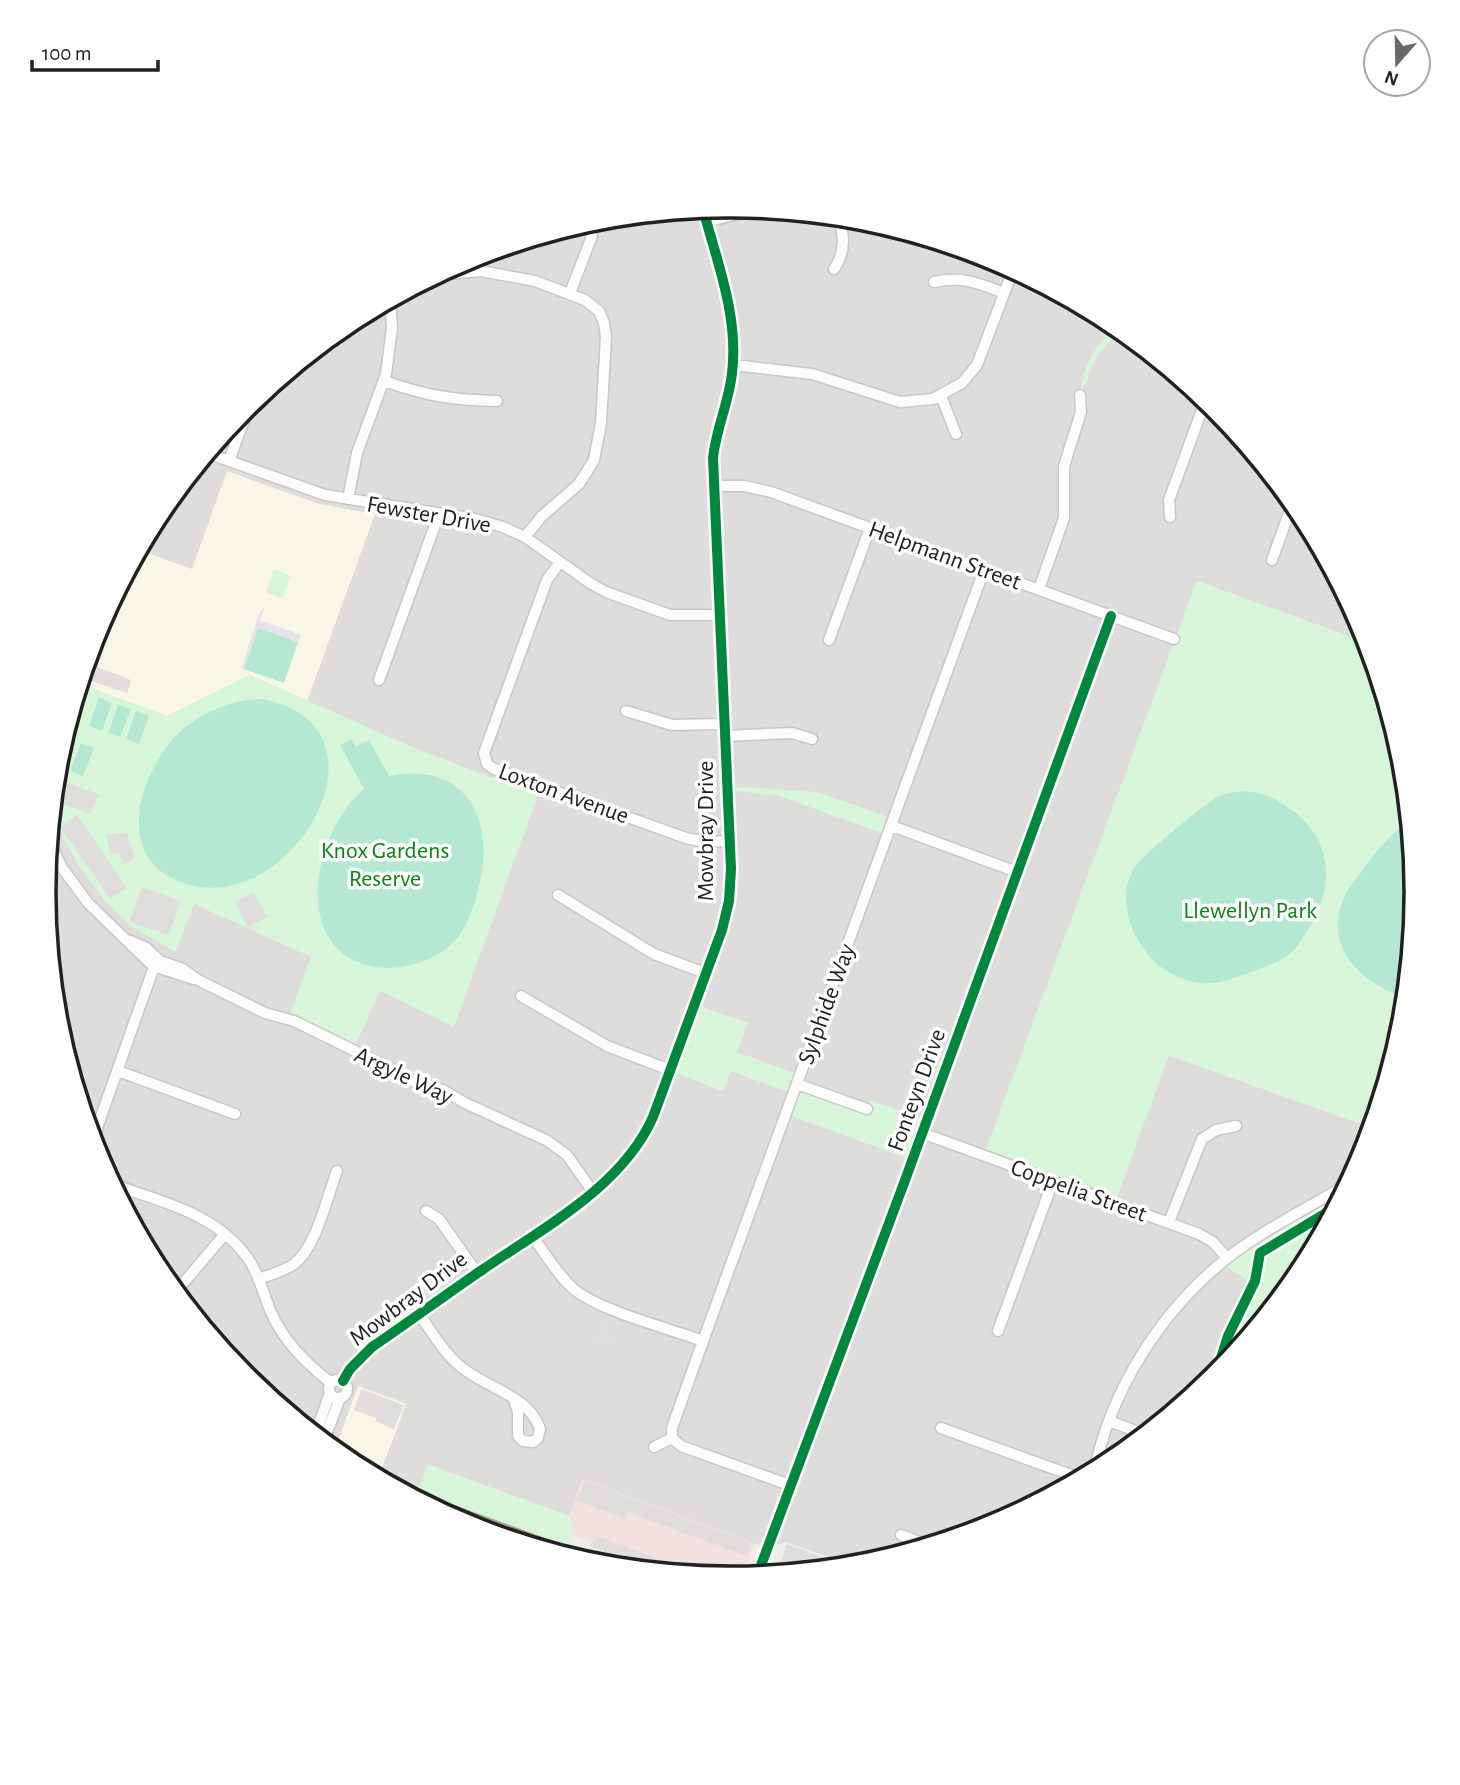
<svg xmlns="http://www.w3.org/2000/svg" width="1460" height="1785" font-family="'Alegreya Sans',sans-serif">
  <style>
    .residential { fill: #dedddb }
    .commercial { fill: #f1e1df }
    .education { fill: #f8f7e6 }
    .park { fill: #d7f5d7 }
    .pitch { fill: #b4e8d2 }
    .parking { fill: #dfdedd }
    .plaza { fill: #e4e3e8 }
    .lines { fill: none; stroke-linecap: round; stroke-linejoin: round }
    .stream { stroke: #bddbe3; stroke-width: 2.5 }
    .minor-casing { stroke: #c8c7c5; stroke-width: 13 }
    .major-casing { stroke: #a69c85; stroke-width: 16 }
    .minor { stroke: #fdfcfc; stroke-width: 10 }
    .major { stroke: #f2ede6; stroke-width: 12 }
    .cycleway-casing { stroke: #fff; stroke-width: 15 }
    .cycleway { stroke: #00873e; stroke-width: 10 }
    .labels { text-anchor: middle; stroke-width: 7; stroke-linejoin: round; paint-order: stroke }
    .street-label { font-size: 24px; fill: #212121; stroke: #fff }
    .park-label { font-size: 24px; fill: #088613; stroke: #fff }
    .rim { fill: none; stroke: #212121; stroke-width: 3.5 }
  </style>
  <rect width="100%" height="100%" fill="#efede9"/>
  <path class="residential" d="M730 206 864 220 993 259 1112 322 1216 408 1301 512 1364 630 1368 643 1197 581 984 1155 1115 1202 1168 1055 1372 1128 1364 1155 1348 1184 1250 1282 1222 1332 1209 1383 1111 1463 992 1527 863 1566 834 1569 837 1560 786 1542 767 1548 582 1479 569 1516 429 1465 420 1487 344 1459 309 1423 292 1416 244 1377 159 1273 96 1155 57 1026 44 892 57 758 96 630 160 511 245 407 349 322 468 258 597 219Z"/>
  <path class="commercial" d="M582 1479 754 1543 742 1578 730 1579 676 1573 573 1535 569 1516Z"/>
  <path class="education" d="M227 471 319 504 375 514 307 701 250 675 167 716 80 684 96 630 139 550 192 569Z
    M358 1386 406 1404 380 1473 344 1459 335 1449Z"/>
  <path class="park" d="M1115 325 1120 329 1096 358 1080 395C1084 362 1094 349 1115 325Z
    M274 569 291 576 282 599 266 592Z
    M1197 581 1368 643 1403 759 1416 892 1403 1027 1372 1128 1169 1055 1115 1203 984 1155Z
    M250 675 419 750 538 795 454 1027 380 991 353 1051 288 1019 311 957 194 904 176 952 132 927 106 902 78 865 51 815 57 758 80 684 167 716Z
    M727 786 817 792 894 819 888 835 779 796 728 790Z
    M694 1004 748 1023 737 1052 800 1075 797 1083 867 1108 870 1100 927 1121 912 1160 786 1114 793 1094 731 1071 723 1091 670 1071Z
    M1348 1184 1300 1274 1209 1383 1222 1332 1250 1282 1221 1263Z
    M428 1465 569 1516 573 1535 566 1554 415 1499Z"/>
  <path class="pitch" d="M258 628 298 642 284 683 244 669Z
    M99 698 112 703 102 731 89 726Z
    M261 699C406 724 289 927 178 881 111 854 142 765 183 729 205 711 232 700 261 699Z
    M118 705 131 709 120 737 108 733Z
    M136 711 149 716 139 744 126 739Z
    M64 736 75 741 64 769 56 766Z
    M352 739 356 746 369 740 389 776C471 760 497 826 477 894 473 909 467 926 457 938 445 953 426 962 407 966 391 969 375 969 360 963 289 934 319 826 364 789L340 745Z
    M81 743 94 748 83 776 70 771Z
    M1243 791C1262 792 1277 799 1292 810 1331 840 1335 881 1312 923 1305 935 1298 948 1287 956 1275 964 1261 968 1248 973 1222 983 1203 988 1176 976 1141 961 1112 907 1133 870 1141 856 1203 805 1218 797 1226 793 1234 792 1243 791Z
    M1409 821 1416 892 1406 998C1366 985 1324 951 1342 903 1347 888 1359 875 1368 863 1380 847 1392 832 1409 821Z"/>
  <path class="parking" d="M89 652 101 656 97 667 129 679 131 682 127 693 91 681 93 676 83 672Z
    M55 779 99 794 91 814 53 800Z
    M77 815 127 888 110 899 60 827Z
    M127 833 135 858 124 864 119 853 111 855 106 835Z
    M142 887 181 901 169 935 129 922Z
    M254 892 267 917 248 927 235 902Z
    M596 1319 611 1324 614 1334 618 1336V1340L613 1345 591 1337 597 1327Z
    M361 1389 404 1405 394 1430 376 1421V1418L354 1410Z
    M585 1481 751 1543 747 1556 627 1512 624 1518 578 1501Z
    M599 1537 707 1577 637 1570 634 1568 635 1563 589 1546Z
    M787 1544 834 1561 831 1569 814 1570 803 1567 801 1572 786 1573 778 1570Z"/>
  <path class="plaza" d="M265 606 260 620 301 635 298 642 258 628 244 669 242 668 253 632 260 612Z"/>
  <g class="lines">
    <path class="stream" d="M1246 1340V1334L1257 1320 1270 1311"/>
    <defs>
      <path id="minor" d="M706 222 757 209
        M834 269C845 253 846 233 836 217
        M437 275 481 271 535 281 585 300 599 311 604 323 606 337 601 423 594 460 579 484 542 516 525 537
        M934 282C962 276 978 283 1004 293
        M570 293 592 236
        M733 365 812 374 900 402 933 399 962 383 977 365 1013 270
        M384 381C428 396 451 400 497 401
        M941 396 956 434
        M207 453 325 495 475 519 503 527 525 537 590 583 606 592 670 615H719
        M229 461 250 403
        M713 486H744L771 492 1174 639
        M348 499 357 453 386 374 392 328 390 300
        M1170 517 1169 500 1206 399
        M1272 560 1293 502
        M560 562 547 580 484 753 487 764 494 769 686 838 705 842 730 841
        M1039 589 1064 518V466L1081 412 1080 395
        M829 640 870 528
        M379 680 439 514
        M626 711 672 725 724 724
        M725 736 792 733 812 739
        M892 826 1017 872
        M49 843 63 869 88 903 153 966 194 979
        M558 895 654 954 705 973
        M128 940 145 947 160 961 183 969 198 980 265 1013 294 1021 398 1072 416 1083 443 1090 465 1103 546 1140 567 1155 593 1192
        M521 996 607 1046 670 1070
        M118 1071 235 1114
        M797 1084 867 1109
        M922 1133 1199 1234 1213 1242 1227 1258
        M92 1142 156 961
        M111 1184C157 1200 211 1212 243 1252 257 1268 262 1290 270 1310 283 1341 305 1362 331 1383
        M426 1211 439 1219 477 1273
        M1169 1222 1202 1139 1216 1130 1236 1126
        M532 1236C546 1254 558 1276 576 1291 604 1312 668 1328 703 1341
        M258 1279C270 1275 284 1271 294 1264 316 1248 327 1197 337 1171
        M175 1293 225 1234
        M419 1314C432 1332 443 1352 460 1366 485 1388 529 1395 540 1429L538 1438 533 1442 523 1441 518 1436V1412L514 1400
        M998 1331 1053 1181
        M329 1389a9 9 0 1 1 18 0a9 9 0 1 1-18 0Z
        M343 1381 350 1369 372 1347C409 1322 445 1295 482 1270 543 1228 622 1187 653 1117L722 930 729 901 731 869 713 458C716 429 729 402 732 373 739 317 717 262 703 209
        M1109 1421 1146 1435
        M941 1428 1082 1479
        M315 1435 330 1393
        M672 1438V1428L703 1341 984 570
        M324 1440 340 1398
        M654 1447 672 1438 681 1446 792 1486
        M1094 1472C1111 1390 1160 1312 1226 1259 1263 1230 1308 1208 1348 1184
        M901 1535 930 1546
        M757 1576 904 1183 1111 616"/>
      <path id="major" d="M326 1436 327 1445
        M420 1501 599 1566"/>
    </defs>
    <use href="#minor" class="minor-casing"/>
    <use href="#major" class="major-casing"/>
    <use href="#minor" class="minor"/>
    <use href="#major" class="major"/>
    <defs>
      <path id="cycleway" d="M1215 1377 1228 1336 1255 1281 1260 1253 1336 1207
        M343 1381 350 1369 372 1347C409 1322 445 1295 482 1270 543 1228 622 1187 653 1117L722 930 729 901 731 869 713 458C716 429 729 402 732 373 739 317 717 262 703 209
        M757 1576 904 1183 1111 616"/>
    </defs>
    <use href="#cycleway" class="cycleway-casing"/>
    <use href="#cycleway" class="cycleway"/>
  </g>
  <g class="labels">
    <g class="street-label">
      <text transform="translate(429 514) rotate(10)" y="8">Fewster Drive</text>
      <text transform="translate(945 555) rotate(20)" y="8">Helpmann Street</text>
      <text transform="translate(564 793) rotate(20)" y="8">Loxton Avenue</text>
      <text transform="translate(705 831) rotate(-90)" y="8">Mowbray Drive</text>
      <text transform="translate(826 1004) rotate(-70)" y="8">Sylphide Way</text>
      <text transform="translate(404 1075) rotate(25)" y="8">Argyle Way</text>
      <text transform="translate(916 1090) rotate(-70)" y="8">Fonteyn Drive</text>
      <text transform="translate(1079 1190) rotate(20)" y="8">Coppelia Street</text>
      <text transform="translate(408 1298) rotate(-37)" y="8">Mowbray Drive</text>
    </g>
    <g class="park-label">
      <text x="385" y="858">Knox Gardens<tspan x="385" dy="28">Reserve</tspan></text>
      <text x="1250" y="918">Llewellyn Park</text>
    </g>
  </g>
  <path d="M0 0H1460V1785H0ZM56 892a674 674 0 1 1 1348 0a674 674 0 1 1-1348 0Z" fill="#fff" fill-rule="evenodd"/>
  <path class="rim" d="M56 892a674 674 0 1 1 1348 0a674 674 0 1 1-1348 0Z"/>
  <g transform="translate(1397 63) rotate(200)"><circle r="33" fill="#ffffff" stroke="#a6a6a6" stroke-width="2"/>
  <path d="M0-5L12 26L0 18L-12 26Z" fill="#696867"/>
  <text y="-10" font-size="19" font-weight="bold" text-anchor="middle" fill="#212121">N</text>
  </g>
  <path d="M32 60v10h126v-10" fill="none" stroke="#212121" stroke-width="3.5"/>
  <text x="42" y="60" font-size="21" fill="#212121" stroke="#ffffff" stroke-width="5" paint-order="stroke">100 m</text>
</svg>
